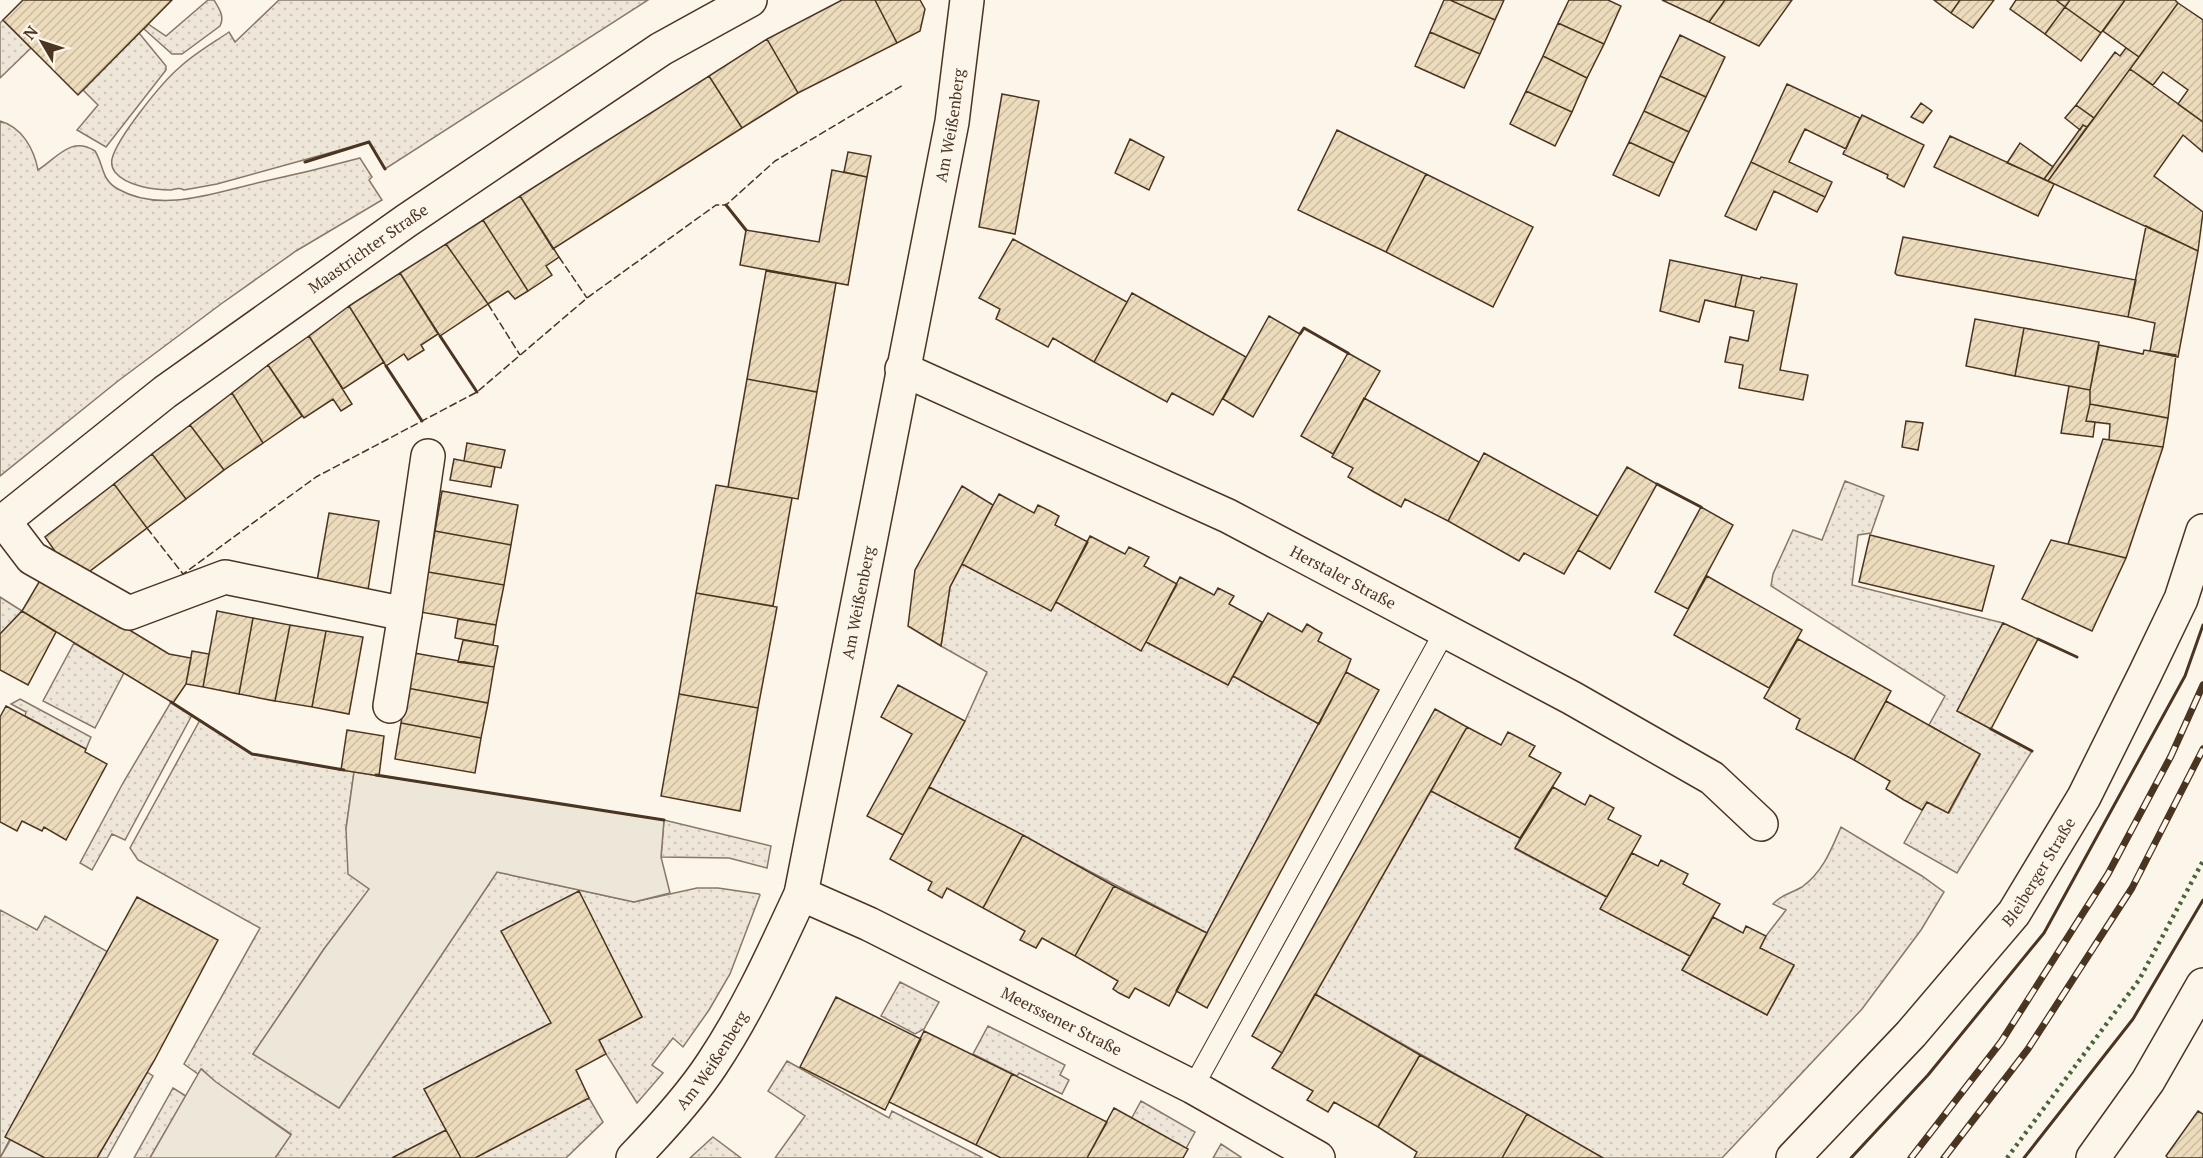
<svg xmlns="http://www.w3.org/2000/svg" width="2203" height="1158" font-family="'PT Serif',serif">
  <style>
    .green { fill: url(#green-dots); stroke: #887966; stroke-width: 1.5 }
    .parking { fill: #ede7d9; stroke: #887966; stroke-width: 1.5 }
    .building { fill: url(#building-hatch); stroke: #4a3520; stroke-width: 1.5 }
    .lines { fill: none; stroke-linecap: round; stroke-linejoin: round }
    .service-casing { stroke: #4a3520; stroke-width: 22 }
    .minor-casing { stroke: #4a3520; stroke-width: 36 }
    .service { stroke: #fbf6e9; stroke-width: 20 }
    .minor { stroke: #fbf6e9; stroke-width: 33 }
    .rail-casing { stroke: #4a3520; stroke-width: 7 }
    .rail { stroke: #fbf6e9; stroke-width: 4.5; stroke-dasharray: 14; stroke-linecap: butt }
    .hedge { stroke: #436837; stroke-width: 4.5; stroke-dasharray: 3 4.5; stroke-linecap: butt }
    .fence { stroke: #4a3520; stroke-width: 1.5; stroke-dasharray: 8 3; stroke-linecap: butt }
    .wall { stroke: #4a3520; stroke-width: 3 }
    .labels { text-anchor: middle; stroke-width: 4.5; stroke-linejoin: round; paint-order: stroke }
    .street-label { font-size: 16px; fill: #4a3520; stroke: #fbf6e9 }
  </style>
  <defs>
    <pattern id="green-dots" width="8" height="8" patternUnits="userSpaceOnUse" patternTransform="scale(1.5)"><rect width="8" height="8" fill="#ede6d9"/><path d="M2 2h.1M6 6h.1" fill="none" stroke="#cdc6ba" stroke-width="1.8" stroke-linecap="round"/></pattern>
    <pattern id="building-hatch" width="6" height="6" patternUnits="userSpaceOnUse" patternTransform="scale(1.5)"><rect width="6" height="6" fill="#ecdcbc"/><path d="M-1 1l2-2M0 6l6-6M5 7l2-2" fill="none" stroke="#ccbda1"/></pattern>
  </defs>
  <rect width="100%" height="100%" fill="#fbf6e9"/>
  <path class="green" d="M208 0H214C219 8 225 17 220 26L182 54H172L144 29 148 24 166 36Z
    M279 0H648L385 169 369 142 217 184 184 190C178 187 177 189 171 190 154 190 126 186 115 172 112 168 111 164 112 159 117 138 162 82 180 67 194 54 213 43 229 32L235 42Z
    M3 20 31 48 0 78V23Z
    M139 33 166 66V70L106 147 77 130 98 105 83 90Z
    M0 121C22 127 34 149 38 170 58 157 71 136 95 151 104 165 101 180 118 189 161 214 217 192 261 182 294 175 327 167 360 158L372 177 369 180 382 200 296 251 221 304 118 381 0 476Z
    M1845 481 1884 496 1871 533 1858 535 1852 585 2003 623 1957 711 2032 751 1957 873 1904 843 1927 802 1949 813 1980 755 1929 725 1945 696 1771 586 1773 574 1793 530 1822 540Z
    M962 564 1051 610 1056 602 1146 642 1228 685 1233 676 1319 724 1207 933 929 787 965 721 987 672 941 646 950 587Z
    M0 597 22 611 0 634Z
    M74 643 124 673 95 728 43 701Z
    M20 699 91 737 86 749 25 716 26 712 11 704Z
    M171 702 192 715 125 840 112 834 92 870 80 863 123 783Z
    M200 720 252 754 354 772 346 829 370 889 324 949 253 1054 339 1108 497 872 634 902 697 888H718L759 894 760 895 730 974 709 1010 683 1047 673 1038 652 1065 663 1073 637 1103 606 1054 599 1040 642 1017 579 892 551 1023 424 1089 446 1130 392 1158H275L291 1134 215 1082 202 1069 198 1074 184 1064 260 928 138 860 130 848Z
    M1431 791 1520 838 1515 849 1607 897 1601 909 1690 956 1682 970 1767 1015 1794 966 1760 948 1766 936 1786 910 1773 904C1780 895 1792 893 1802 887 1823 872 1831 850 1841 827L1922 876 1944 892 1921 930 1862 1009 1722 1158H1603L1315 994Z
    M664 820 771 846 767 868 729 858 661 857Z
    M0 910 37 930 45 916 108 952 0 1158Z
    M900 982 939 1002 924 1029 915 1034 881 1016Z
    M988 1026 1065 1065 1060 1075 1069 1080 1062 1094 1019 1073 1017 1076 973 1054Z
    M787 1061 889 1118 892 1111 983 1158H775L805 1116 768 1091Z
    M147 1072 153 1076 107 1158H97Z
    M173 1088 186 1096 150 1158H134Z
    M589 1098 603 1122 566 1158H475Z
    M1141 1101 1195 1132 1183 1154 1129 1123Z
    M713 1137 741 1158H690Z
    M1221 1144 1241 1157 1240 1158H1213Z"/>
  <path class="parking" d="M354 772 664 820 661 857 670 893 634 902 497 872 339 1108 253 1054 324 949 369 889 348 874 346 829Z
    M201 1069 216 1082 291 1135 275 1158H150Z
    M11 1139 45 1158H0Z"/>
  <path class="building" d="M23 0H172L78 95 3 20Z
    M842 0H875L897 43 798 93 767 39Z
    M875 0H920L925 9 920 31 897 43Z
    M1444 0H1450L1495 20 1480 54 1430 32Z
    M1450 0H1504L1495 20Z
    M1569 0H1608L1621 6 1604 44 1558 23Z
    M1662 0H1725L1709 22Z
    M1725 0H1792L1759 46 1709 22Z
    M1934 0H1960L1951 13Z
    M1960 0H1994L1973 28 1951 13Z
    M2016 0H2056L2065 7 2045 34 2010 9Z
    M2056 0H2070L2065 7Z
    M2070 0H2125L2101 33 2065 7Z
    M2125 0H2175L2178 3 2139 57 2103 31Z
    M2178 3 2203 20V122L2178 104 2188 90 2163 72 2153 85 2130 69Z
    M2065 7 2101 33 2081 61 2045 34Z
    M1558 23 1604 44 1587 78 1543 56Z
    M1430 32 1480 54 1464 88 1415 66Z
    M1680 35 1725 57 1706 97 1660 76Z
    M767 39 798 93 742 128 709 76Z
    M2126 48 2139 57 2094 118 2076 105 2115 52 2120 56Z
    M1543 56 1587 78 1572 112 1526 91Z
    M2130 69 2203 122V152L2183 135 2154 176 2203 212 2198 251 2048 181Z
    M709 76 742 128 553 249 520 196Z
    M1660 76 1706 97 1689 132 1644 111Z
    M1787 84 1860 118 1846 149 1805 129 1789 162 1832 182 1825 197 1751 162Z
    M1526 91 1572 112 1555 146 1510 124Z
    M1002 94 1039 101 1015 234 979 227Z
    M1921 103 1932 111 1923 123 1911 117Z
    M2076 105 2094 118 2087 127 2083 125 2080 130 2065 118Z
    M1644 111 1689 132 1674 163 1629 142Z
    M1862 115 1924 145 1904 187 1887 178 1888 175 1843 154Z
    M2083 125 2087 127 2048 181 2044 179Z
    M1337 130 1426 174 1386 252 1298 210Z
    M1950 136 2054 184 2038 216 1934 167Z
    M1130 139 1164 157 1149 190 1115 173Z
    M1629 142 1674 163 1659 196 1613 175Z
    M2020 143 2053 167 2044 179 2007 163Z
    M848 152 871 156 867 177 844 172Z
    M1751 162 1825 197 1817 212 1774 191 1756 230 1725 216Z
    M832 170 867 177 848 285 740 265 746 230 819 242Z
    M1426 174 1533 227 1493 307 1386 252Z
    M520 196 559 257 546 266 552 275 528 291 483 220Z
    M483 220 528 291 515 299 508 291 488 304 446 244Z
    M2146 226 2198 251 2178 357 2150 351 2155 323 2128 317Z
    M1903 237 2136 280 2128 317 1897 275 1895 273Z
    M1013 239 1127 302 1094 362 1053 338 1048 347 996 319 1000 309 979 298Z
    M446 244 488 304 440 336 400 273Z
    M1670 260 1742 275 1735 307 1705 300 1699 322 1660 311Z
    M766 271 836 283 817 392 747 379Z
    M400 273 438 334 421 345 424 350 408 360 404 354 386 366 349 306Z
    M1742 275 1760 279 1761 277 1797 284 1780 370 1808 375 1803 400 1739 388 1743 365 1725 362 1730 337 1748 341 1754 311 1735 307Z
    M1132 293 1246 357 1213 415 1172 393 1167 402 1094 362Z
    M349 306 384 362 343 389 309 336Z
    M1269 316 1300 334 1253 417 1223 399Z
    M1975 319 2024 328 2015 376 1966 366Z
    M2024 328 2099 342 2090 390 2015 376Z
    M309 336 352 404 341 411 333 399 304 418 268 365Z
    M2099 345 2143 354 2144 350 2176 355 2168 418 2090 404V390Z
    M1348 353 1380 371 1333 454 1301 436Z
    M268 365 302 416 263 443 232 393Z
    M747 379 817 392 798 499 728 487Z
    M2069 386 2090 390V404L2086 421 2095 422 2093 437 2061 433Z
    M232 393 263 443 224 470 190 425Z
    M1364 398 1479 462 1448 521 1405 499 1401 507 1374 492 1348 477 1353 468 1332 457Z
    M2090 404 2168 418 2163 447 2109 440 2110 424 2086 421Z
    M1906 421 1923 423 1918 450 1902 447Z
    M190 425 224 470 186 499 152 454Z
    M2103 439 2163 447 2126 558 2068 544Z
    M467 443 505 450 501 468 464 461Z
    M1484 453 1598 516 1564 574 1524 553 1519 561 1448 521Z
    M152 454 186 499 147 528 114 484Z
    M454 459 495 467 491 487 450 480Z
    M1627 467 1657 484 1610 569 1578 550Z
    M114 484 147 528 82 577 66 567 45 537Z
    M716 485 792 498 773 606 696 593Z
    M962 486 993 505 950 587 941 646 908 626 915 570Z
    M442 491 518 505 511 545 435 531Z
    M999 494 1034 513 1038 505 1050 511 1059 516 1055 525 1088 542 1051 611 962 564Z
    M1701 507 1733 525 1688 609 1655 592Z
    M329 513 379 521 368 590 317 581Z
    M435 531 511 545 504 585 428 572Z
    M1870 535 1994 566 1982 611 1859 582Z
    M1090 536 1125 554 1129 547 1149 557 1144 566 1177 584 1141 651 1056 602Z
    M2051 540 2126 558 2092 631 2022 599Z
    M428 572 504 585 496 625 420 612Z
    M1707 576 1802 630 1769 688 1674 635Z
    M42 577 169 654 191 658 186 684 173 703 22 611Z
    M1180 577 1214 595 1218 588 1234 596 1229 604 1262 622 1228 685 1146 642Z
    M696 593 777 607 758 708 679 694Z
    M22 611 56 632 28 685 0 670V634Z
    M217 611 253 618 239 694 203 687Z
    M1268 613 1302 632 1307 624 1315 629 1322 633 1318 641 1351 659 1346 672 1319 724 1233 676Z
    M253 618 290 625 275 701 239 694Z
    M458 619 496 625 493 645 455 638Z
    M2003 623 2038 639 1991 729 1957 711Z
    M290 625 326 631 312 707 275 701Z
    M326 631 363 637 349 714 312 707Z
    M1798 639 1891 691 1854 760 1796 729 1800 719 1764 698Z
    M463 640 498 646 494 667 458 662Z
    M192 651 209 654 203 687 186 684Z
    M414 653 494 667 488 703 407 688Z
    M1346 672 1379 690 1207 1008 1176 991Z
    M898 685 965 721 903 835 867 816 912 734 881 717Z
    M407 688 488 703 481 738 401 723Z
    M679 694 758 708 740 811 661 796Z
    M1886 701 1980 754 1948 813 1927 802 1922 810 1904 800 1886 789 1890 781 1854 760Z
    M6 706 86 749 85 752 107 764 66 840 44 827 42 831 22 821 17 831 0 822V717Z
    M1435 709 1467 727 1282 1053 1252 1036Z
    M401 723 481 738 475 773 395 759Z
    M1467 727 1501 745 1508 732 1535 746 1529 756 1561 773 1520 838 1431 791Z
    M347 730 384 736 379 776 341 770Z
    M929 787 1023 835 983 908 947 888 942 898 928 890 932 882 890 859Z
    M1553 787 1585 805 1590 795 1614 808 1608 819 1641 836 1607 897 1515 848Z
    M1023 835 1114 886 1075 956 1042 938 1036 948 1020 940 1025 931 983 908Z
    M1632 853 1658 866 1661 860 1688 874 1683 884 1720 904 1690 956 1600 909Z
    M1114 886 1207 933 1169 1006 1135 988 1129 998 1119 993 1113 989 1118 981 1075 956Z
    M579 891 642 1017 599 1040 606 1054 576 1070 589 1098 475 1158H461L424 1089 551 1023 501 931Z
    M137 897 218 940 154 1061 97 1158H45L5 1137Z
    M1713 917 1743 933 1746 926 1766 936 1760 948 1794 965 1767 1015 1682 970Z
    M1315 994 1420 1055 1378 1127 1334 1102 1328 1112 1307 1100 1313 1091 1272 1068 1282 1053Z
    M836 997 921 1039 885 1110 800 1067Z
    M924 1031 1012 1074 976 1145 889 1102Z
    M1420 1055 1527 1114 1502 1158H1414L1417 1152 1378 1127Z
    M1012 1074 1107 1122 1087 1158H1001L976 1145Z
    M1114 1108 1188 1149 1183 1158H1087Z
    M2198 1111 2203 1114V1158H2168L2166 1156Z
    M1527 1114 1603 1158H1502Z
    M446 1130 461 1158H392Z"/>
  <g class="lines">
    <defs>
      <path id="service" d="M1193 1087 1445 631"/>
      <g id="minor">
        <path id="s1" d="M902 369 1228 516 1572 698 1712 778 1761 824"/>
        <path d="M3 520 32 558 129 613 225 577 405 614 428 456"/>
        <path id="s2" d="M0 524 165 392 406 221 661 49 750 0"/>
        <path d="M390 706 405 614"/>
        <path id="s3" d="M801 894 869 924 1193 1087 1318 1158"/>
        <path id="s4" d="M633 1158C660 1130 691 1096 712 1064 748 1010 774 952 801 894L952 122 967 0"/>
        <path id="s5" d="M1793 1158 1911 1034 2014 913 2084 797 2145 674 2181 599 2203 531"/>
        <path d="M2093 1158 2148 1081 2203 985"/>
      </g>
    </defs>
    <use href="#service" class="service-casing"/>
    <use href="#minor" class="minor-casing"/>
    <use href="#service" class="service"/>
    <use href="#minor" class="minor"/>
    <defs>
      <path id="rail" d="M1911 1158 2001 1042 2108 874 2171 756 2203 685
        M1944 1158 2028 1049 2132 888 2203 749"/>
    </defs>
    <use href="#rail" class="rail-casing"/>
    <use href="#rail" class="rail"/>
    <path class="hedge" d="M2007 1158 2139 980 2203 861"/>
    <path class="fence" d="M559 257 587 298
      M488 304 520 355
      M147 528 183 574 316 477 477 392 587 298 716 205H726L775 161 903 85"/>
    <path class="wall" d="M305 162 369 142 385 169
      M726 205 746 230
      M1300 334 1304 328 1348 353
      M440 336 477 392
      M386 366 422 421
      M1657 484 1701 507
      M2038 639 2077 657
      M171 702 252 754 344 770
      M1991 729 2032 751
      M376 775 664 820
      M1851 1158 1928 1075 2044 933 2185 676 2203 625
      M2024 1158 2133 1019 2203 900"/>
  </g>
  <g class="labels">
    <g class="street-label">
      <text dy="6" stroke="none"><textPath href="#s4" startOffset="1098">Am Weißenberg</textPath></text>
      <text dy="6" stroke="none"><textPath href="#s2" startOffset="460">Maastrichter Straße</textPath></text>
      <text dy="6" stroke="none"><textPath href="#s1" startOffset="488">Herstaler Straße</textPath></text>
      <text dy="6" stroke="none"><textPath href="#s4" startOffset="612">Am Weißenberg</textPath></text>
      <text dy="6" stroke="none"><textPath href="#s5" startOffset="378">Bleiberger Straße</textPath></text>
      <text dy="6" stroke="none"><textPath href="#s3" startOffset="290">Meerssener Straße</textPath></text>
      <text dy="6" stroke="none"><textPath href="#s4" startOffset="126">Am Weißenberg</textPath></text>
    </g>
  </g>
  <g transform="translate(42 42) rotate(309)" stroke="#fbf6e9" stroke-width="4.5" paint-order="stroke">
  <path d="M0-4.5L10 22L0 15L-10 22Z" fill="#4a3520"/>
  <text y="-9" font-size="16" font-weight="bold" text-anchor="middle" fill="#4a3520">N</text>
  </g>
</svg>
